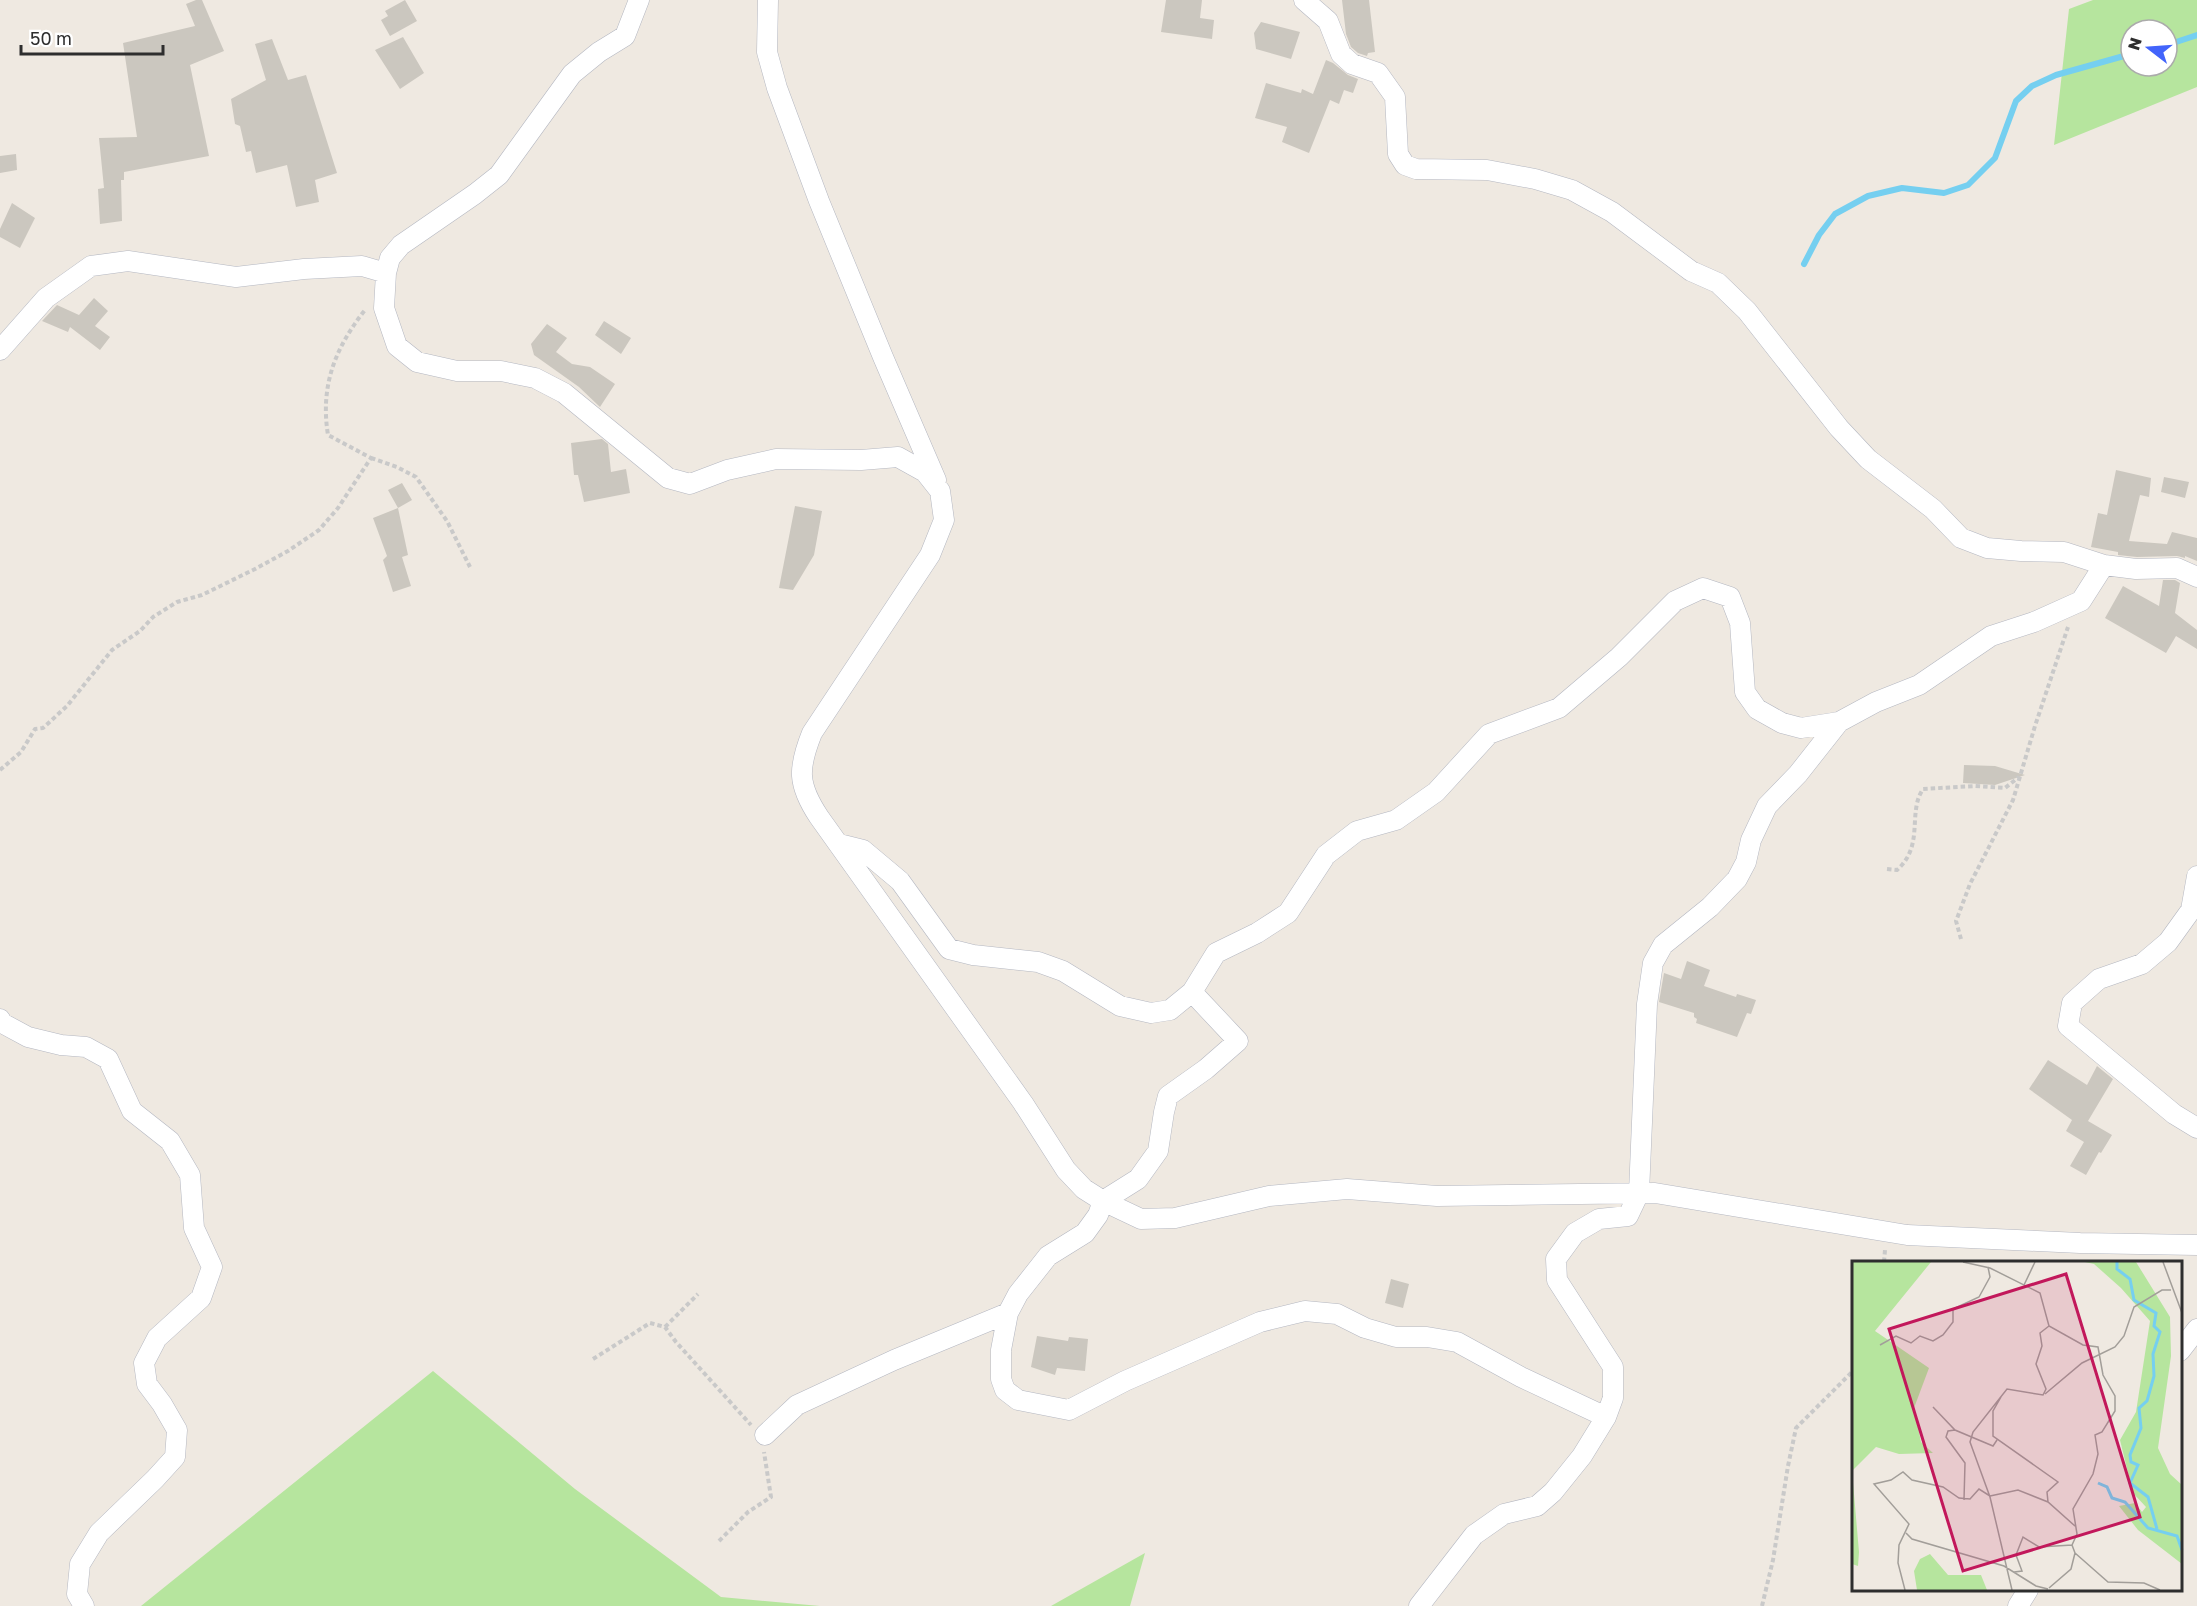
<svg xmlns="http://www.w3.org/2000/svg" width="2197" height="1606" font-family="'Golos Text',sans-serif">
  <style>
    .green { fill: #b6e59e; fill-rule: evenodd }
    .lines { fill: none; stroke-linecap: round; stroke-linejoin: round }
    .stream { stroke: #75cff0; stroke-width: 6 }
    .building { fill: #cbc7bf }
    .minor-casing { stroke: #b4b7c1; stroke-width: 21 }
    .path { stroke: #c9c9c9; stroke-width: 4; stroke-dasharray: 4.5 3; stroke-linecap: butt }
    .minor { stroke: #fff; stroke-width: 20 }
    .inset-river { fill: none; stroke: #75cff0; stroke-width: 3 }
    .inset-road { fill: none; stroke: #a29e99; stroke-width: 1.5 }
    .view { fill: #c2185b; fill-opacity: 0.15; stroke: #c2185b; stroke-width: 3 }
    .inset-edge { fill: none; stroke: #2e2e2e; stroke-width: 3 }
  </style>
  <rect width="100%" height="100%" fill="#efe9e1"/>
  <path class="green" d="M2093 0H2197V87L2054 145 2069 9ZM2131 30H2167V66H2131Z
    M433 1371 575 1489 721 1597 820 1606H141Z
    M1145 1553 1130 1606H1051Z"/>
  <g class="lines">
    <path class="stream" d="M2167 45 2197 35
      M1804 264 1819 235 1835 214 1868 196 1902 188 1944 193 1968 185 1995 158 2016 101 2032 86 2056 75 2131 54"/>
  </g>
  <path class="building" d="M196 0H202L224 51 190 65 209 156 124 172V180H121L122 221 100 224 98 189 104 188 99 138 137 137 123 43 195 26 186 4Z
    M405 0 417 21 390 36 381 20 388 16 385 11Z
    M1166 0H1202L1200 18 1214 20 1212 39 1161 32Z
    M1342 0H1369L1375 52 1368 53 1367 56 1358 53 1351 47 1346 34Z
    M1261 22 1300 32 1291 59 1256 49 1254 33Z
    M403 37 424 73 400 89 375 50Z
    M272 39 288 80 306 75 337 173 315 180 319 202 296 207 287 165 256 173 251 151 246 152 240 126 235 124 231 99 266 80 255 44Z
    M1326 60 1333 63 1348 75 1358 79 1353 93 1344 90 1339 104 1330 100 1309 153 1282 142 1287 127 1255 118 1266 83 1301 93 1302 89 1313 94Z
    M16 154 17 170 0 173V156Z
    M12 203 35 218 20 248 0 237V229Z
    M94 298 108 311 95 326 110 337 100 350 70 327 68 332 42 321 57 305 79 315Z
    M604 321 631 338 621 354 595 335Z
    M547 324 567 338 556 352 572 364 590 367 615 384 600 407 579 387 534 355 531 344Z
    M602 439 608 444 611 472 626 469 630 493 584 502 578 475H574L571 443Z
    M2116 470 2151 478 2149 497 2140 495 2129 541 2167 544 2172 532 2197 538V561L2185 556V558L2177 556 2137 557 2118 555V552L2091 547 2098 513 2107 515Z
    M2164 477 2189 482 2185 498 2161 492Z
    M402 483 412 500 398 508 388 490Z
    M795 506 822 511 814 555 793 590 779 588Z
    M398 508 408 555 402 557 411 586 393 592 383 560 387 556 373 518Z
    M2163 580H2175L2180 583 2175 613 2197 630V649L2176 636 2166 653 2105 618 2123 586 2159 606Z
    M1964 765 1995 766 2025 775 1995 785 1963 783Z
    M1687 961 1710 970 1704 986 1736 997 1737 994 1756 1000 1751 1014 1747 1013 1737 1037 1696 1023 1697 1019 1694 1017V1013L1659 1002 1664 973 1681 979Z
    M2048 1060 2087 1085 2097 1066 2113 1079 2088 1121 2112 1135 2101 1153 2099 1152 2086 1175 2070 1166 2084 1142 2066 1131 2072 1120 2029 1089Z
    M1391 1279 1409 1284 1403 1308 1385 1303Z
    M1037 1336 1068 1341 1069 1337 1088 1339 1085 1371 1057 1368 1055 1375 1031 1367Z"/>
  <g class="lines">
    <defs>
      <path id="minor" d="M639 0 625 36 599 52 572 74 499 175 475 194 401 245 390 258 386 273 384 308 397 346 417 362 457 371H501L535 378 564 393 668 478 690 484 727 470 776 459 861 460 898 457 925 472 940 491 944 520 930 555 812 733C798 768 797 784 819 817L1023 1103 1066 1170 1084 1189 1103 1201 1141 1219 1175 1218 1269 1196 1347 1189 1437 1196 1655 1193 1907 1235 2080 1243 2197 1245
        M768 0 767 52 777 88 819 201 883 357 936 480
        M1304 0 1328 21 1341 54 1352 64 1378 73 1395 97 1398 154 1405 165 1416 169 1487 170 1535 179 1572 190 1612 212 1691 271 1718 283 1747 311 1839 428 1868 459 1933 509 1961 538 1987 548 2021 551 2064 552 2104 565 2136 569 2177 568 2197 577
        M0 350 46 298 91 266 128 261 236 277 304 269 362 266 386 273
        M839 844 863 850 900 881 949 949 973 955 1038 962 1063 971 1120 1006 1151 1013 1170 1010 1192 992 1216 953 1257 933 1288 913 1326 855 1357 831 1396 820 1436 792 1489 734 1559 708 1619 657 1675 601 1703 588 1730 597 1740 623 1745 692 1757 709 1782 723 1801 728 1839 722 1876 702 1919 685 1991 636 2034 622 2081 601 2104 565
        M2197 876 2191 910 2168 942 2142 964 2099 979 2072 1003 2068 1026 2174 1114 2197 1128
        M1192 992 1238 1041 1206 1069 1168 1096 1164 1112 1158 1151 1138 1179 1103 1201 1098 1215 1085 1233 1048 1256 1018 1294 1008 1313 1001 1350V1379L1005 1390 1018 1400 1069 1410 1125 1381 1260 1322 1305 1311 1337 1314 1365 1328 1396 1337H1427L1457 1342 1521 1377 1606 1417
        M0 1019 2 1023 28 1037 61 1045 86 1047 108 1059 132 1111 170 1141 190 1175 194 1228 212 1267 201 1298 157 1338 144 1363 147 1384 162 1404 177 1430 175 1457 155 1479 99 1533 80 1564 77 1594 84 1606
        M2180 1351 2197 1329
        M765 1435 797 1405 894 1360 1008 1313
        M1419 1606 1474 1535 1504 1514 1537 1506 1553 1492 1582 1456 1606 1417 1613 1398V1367L1557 1280 1556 1259 1575 1233 1599 1219 1628 1216 1639 1193 1647 1004 1653 963 1663 945 1710 907 1737 879 1746 862 1751 840 1767 806 1798 774 1839 722
        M2018 1606 2028 1590"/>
    </defs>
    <use href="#minor" class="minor-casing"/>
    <path class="path" d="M371 458 397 467 416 477 447 521 470 567
      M0 770 21 752 35 729 43 728 67 706 112 650 140 631 153 617 177 602 202 595 255 569 288 551 319 530 338 508 371 458 328 435C320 386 335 348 365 310
      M1887 869 1897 870C1925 845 1907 813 1923 789L1975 786 2005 788 2019 777
      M1961 939 1956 921 1970 884 2013 800 2035 726 2068 627
      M1884 1262 1885 1250
      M665 1327 698 1294
      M593 1359 650 1323 665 1327 676 1342 751 1425
      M719 1541 748 1512 771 1497 764 1452
      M1762 1606 1773 1560 1788 1466 1796 1428 1854 1370"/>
    <use href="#minor" class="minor"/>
  </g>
  <g transform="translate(1852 1261)">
    <rect width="330" height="330" fill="#efe9e1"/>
    <path d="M0 1H79L23 70 77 107 62 147 69 181 81 192 47 193 24 186 0 210ZM233 1H284L318 56 319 95 306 187 318 213 330 224V303L286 269 267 245 283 242 290 251 294 246 281 232 268 179 284 151 298 60 269 27 242 3ZM0 210 7 291 6 305 0 303ZM78 293 96 314H129L135 329H65L62 310 68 298Z" fill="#b6e59e"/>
    <path class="inset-river" d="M265 1V8L278 18 282 39 304 52 302 65 308 71 301 93 302 115 295 140 287 147 289 167 278 194 279 201 286 204 278 222 296 236 305 268M246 222 255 226 260 237 273 241 296 267 325 275 330 289"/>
    <path class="inset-road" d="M111 1 138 7 188 32 197 65 231 84 246 86 251 114 263 135V150L250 171 243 174 246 193 241 213 221 248 225 273 220 284 187 286 171 276 164 294 170 310 162 311M311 1 330 52M172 24 183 1M28 84 44 75 59 82 68 75 81 80 91 74 101 61V48L127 36 138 16 136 6M193 133 230 102 263 86 272 75 282 46 310 29H319M149 136 141 150V175L206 221 195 231 196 241M81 146 103 169 141 185 145 179M103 169 96 170 94 176 113 202 112 239M138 235 166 229 196 241 223 265M54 272 60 278 152 305 184 325 196 328M223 292 256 321 292 322 308 329M197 327 219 308 223 292 220 284M53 329 46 302 47 284 57 263 22 223 39 219 51 211 60 219 91 226 107 237 118 238 127 228 138 235M160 329 138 236 118 181 121 171 155 128 191 134 194 128 184 103 190 85 188 72 197 65"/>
    <path class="view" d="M214 13 288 256 111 310 37 68Z"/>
    <rect width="330" height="330" class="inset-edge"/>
  </g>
  <g transform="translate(2149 48) rotate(287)"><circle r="28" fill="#ffffff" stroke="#ababab" stroke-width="1.5"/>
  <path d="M0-4.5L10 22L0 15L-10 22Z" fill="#4264fb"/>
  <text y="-9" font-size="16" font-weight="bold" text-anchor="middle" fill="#2e2e2e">N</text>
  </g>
  <path d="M21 45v9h142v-9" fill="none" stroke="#2e2e2e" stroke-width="3"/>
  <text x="30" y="45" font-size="18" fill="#2e2e2e" stroke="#ffffff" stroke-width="4.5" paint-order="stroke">50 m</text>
</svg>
